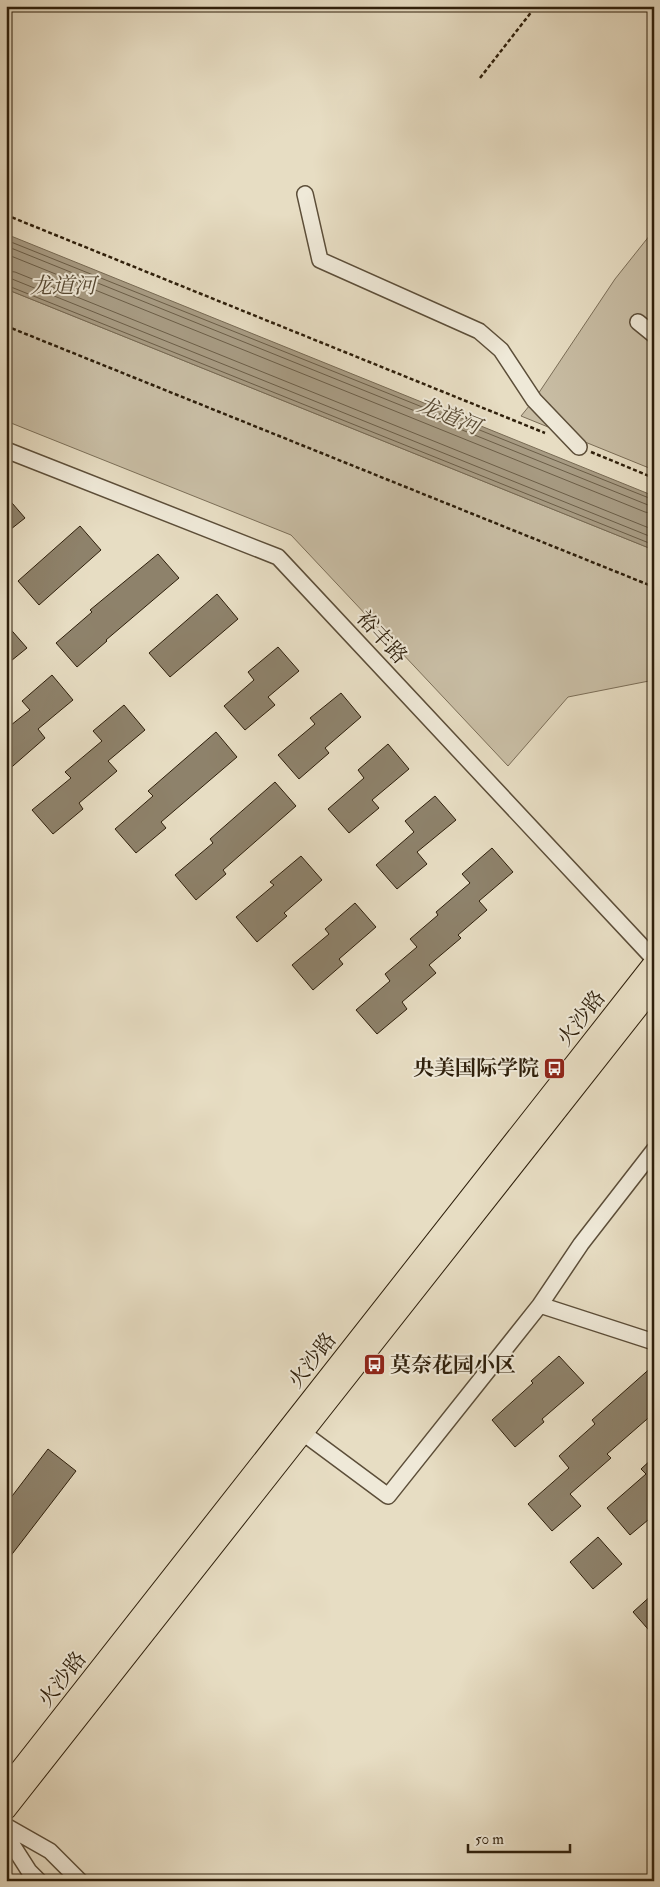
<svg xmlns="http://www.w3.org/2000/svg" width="660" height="1887" font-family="'IM FELL Double Pica','Noto Serif SC',serif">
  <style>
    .green { fill: #c8bda4; stroke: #7b6e58 }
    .water { fill: #a89c84; stroke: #776a54 }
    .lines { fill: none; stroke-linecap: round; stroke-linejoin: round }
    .shore { stroke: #6b5e48; stroke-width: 1 }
    .building { fill: #8e826b; stroke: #2e1f0b }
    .minor-casing { stroke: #5c4e39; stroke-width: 18 }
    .major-casing { stroke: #2e1f0b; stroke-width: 21 }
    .path { stroke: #2e1f0b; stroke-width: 2.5; stroke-dasharray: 4 2.5; stroke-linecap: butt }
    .minor { stroke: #efe9d8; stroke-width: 15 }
    .major { stroke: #e7ddc3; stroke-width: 19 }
    .labels { text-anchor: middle; stroke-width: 4; stroke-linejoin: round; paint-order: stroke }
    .street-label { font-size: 21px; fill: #2e1f0b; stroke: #efe9d8 }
    .poi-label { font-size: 21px; font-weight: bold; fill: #2e1f0b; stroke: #efe9d8; text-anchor: end }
    .water-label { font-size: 22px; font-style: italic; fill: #594b35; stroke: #efe9d8 }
  </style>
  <rect width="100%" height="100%" fill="#e7ddc3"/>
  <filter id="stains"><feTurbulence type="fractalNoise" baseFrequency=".004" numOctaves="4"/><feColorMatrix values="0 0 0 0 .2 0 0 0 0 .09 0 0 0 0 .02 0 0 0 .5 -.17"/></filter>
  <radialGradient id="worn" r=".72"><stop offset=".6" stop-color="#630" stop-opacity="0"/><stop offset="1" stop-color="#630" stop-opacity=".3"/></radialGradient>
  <path class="green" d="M654 230V470L521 416 534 400 615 279Z
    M6 289 654 550V680L568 697 508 766 291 535 6 421Z"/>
  <path class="water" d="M6 234 654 496V550L6 289Z"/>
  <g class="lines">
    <path class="shore" d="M6 240 654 500
      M6 246 648 505 654 506
      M6 254 645 512 654 514
      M6 271 15 272 654 530
      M6 279H12L654 538
      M6 285 654 545"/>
  </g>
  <path class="building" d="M6 496 25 518 6 533Z
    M80 526 101 550 39 605 18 581Z
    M158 554 179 578 106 640 107 641 77 667 56 643 92 612 90 610Z
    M217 594 238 619 170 677 149 653Z
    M6 624 27 648 6 665Z
    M278 647 299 671 268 697 275 705 245 730 224 706 254 680 248 672Z
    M52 675 73 700 38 729 45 738 6 772V729L30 710 22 701Z
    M341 693 361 717 325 748 329 753 299 779 278 755 315 724 310 718Z
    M124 705 145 730 108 761 117 771 79 803 83 809 53 834 32 810 71 778 65 772 102 741 93 731Z
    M216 732 237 757 161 822 166 828 136 853 115 829 153 796 148 791Z
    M388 744 409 769 372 800 379 808 349 833 328 809 364 778 358 770Z
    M275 782 296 806 223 870 226 874 196 900 175 875 213 843 210 839Z
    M435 796 456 820 417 852 427 864 397 889 376 865 414 832 405 821Z
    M492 848 513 872 479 901 487 910 458 935 461 938 429 965 436 973 402 1002 407 1009 377 1034 356 1010 390 981 385 974 417 947 410 939 438 915 436 912 470 883 462 874Z
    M301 856 322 880 284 913 287 916 257 942 236 917 274 885 270 882Z
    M355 903 376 927 339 959 343 964 313 990 292 965 329 934 325 929Z
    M559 1356 584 1383 542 1419 544 1422 515 1447 492 1420 533 1383 531 1381Z
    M654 1365V1413L607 1454 611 1458 570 1494 581 1506 552 1531 528 1504 569 1468 559 1456 595 1424 592 1420Z
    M48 1449 76 1471 6 1562V1504Z
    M654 1457V1515L630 1535 607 1508 646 1474 641 1469Z
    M598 1537 622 1564 593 1589 570 1562Z
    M654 1593V1636L633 1612Z"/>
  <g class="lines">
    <defs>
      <path id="minor" d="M305 194 320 260 479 331 501 350 534 400 579 447
        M638 322 654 335
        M6 450 278 557 654 959
        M540 1305 581 1244 654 1150
        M295 1427 388 1496 540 1305 654 1342
        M6 1826 50 1851 80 1881
        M6 1835 29 1871 39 1881"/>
      <path id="major" d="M6 1787 654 962
        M6 1810 654 988"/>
    </defs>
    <use href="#minor" class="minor-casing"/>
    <use href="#major" class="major-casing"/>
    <path class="path" d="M480 78 536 6
      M6 215 545 433
      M6 326 654 587
      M591 452 654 478"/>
    <use href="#minor" class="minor"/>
    <use href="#major" class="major"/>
  </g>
  <defs>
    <symbol id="bus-square" viewBox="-11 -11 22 22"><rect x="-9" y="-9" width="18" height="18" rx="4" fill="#8f2418" stroke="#efe9d8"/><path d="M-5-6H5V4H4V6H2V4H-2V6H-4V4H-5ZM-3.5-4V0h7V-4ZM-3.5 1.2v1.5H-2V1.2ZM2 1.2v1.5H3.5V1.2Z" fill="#fff"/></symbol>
  </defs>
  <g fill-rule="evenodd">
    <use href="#bus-square" x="542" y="1056" width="25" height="25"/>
    <use href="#bus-square" x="362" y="1352" width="25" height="25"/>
  </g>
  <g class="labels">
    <g class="street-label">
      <text transform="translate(382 637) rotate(47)" y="7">裕丰路</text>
      <text transform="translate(581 1018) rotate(-52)" y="7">火沙路</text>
      <text transform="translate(312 1360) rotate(-52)" y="7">火沙路</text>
      <text transform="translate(62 1679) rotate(-52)" y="7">火沙路</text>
    </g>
    <g class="poi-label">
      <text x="539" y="1075">央美国际学院</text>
      <text x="390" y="1372" text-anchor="start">莫奈花园小区</text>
    </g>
    <g class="water-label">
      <text x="63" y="293">龙道河</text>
      <text transform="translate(449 415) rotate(22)" y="8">龙道河</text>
    </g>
  </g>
  <rect width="660" height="1887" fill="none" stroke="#e7ddc3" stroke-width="25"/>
  <rect x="8" y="8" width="645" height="1872" fill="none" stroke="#2e1f0b" stroke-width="2.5"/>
  <rect x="12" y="12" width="635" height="1862" fill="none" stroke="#2e1f0b"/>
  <path d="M468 1844v8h102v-8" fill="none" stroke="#2e1f0b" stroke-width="2.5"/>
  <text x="475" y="1844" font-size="15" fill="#2e1f0b" stroke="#efe9d8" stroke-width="4" paint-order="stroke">50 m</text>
  <rect width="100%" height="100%" filter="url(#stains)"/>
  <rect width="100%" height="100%" fill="url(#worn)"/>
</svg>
